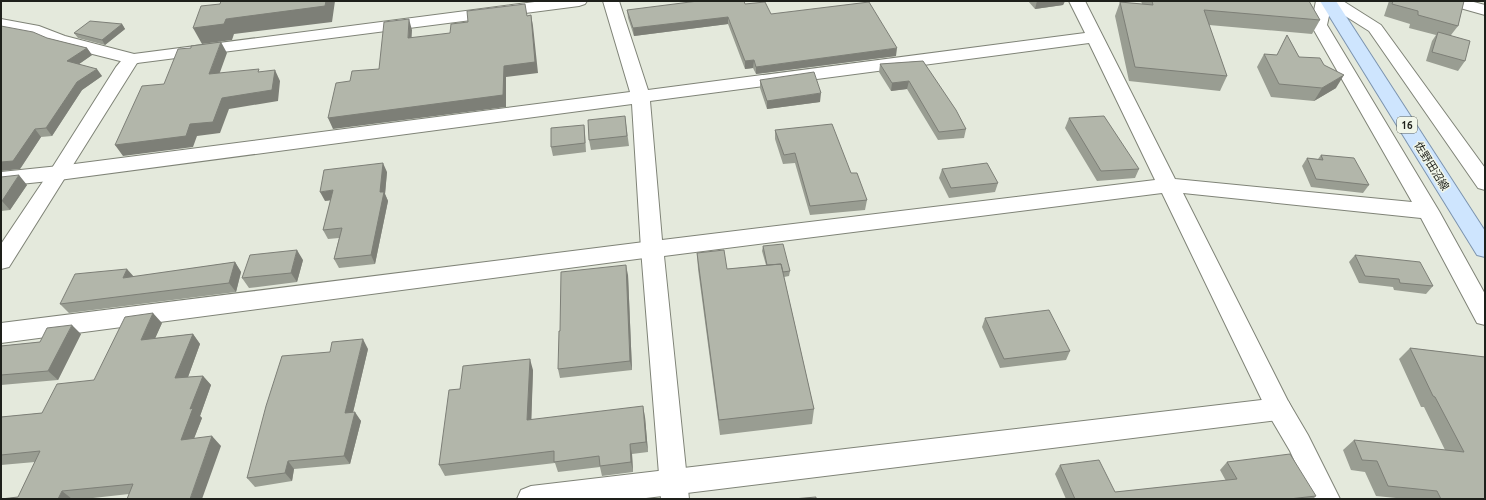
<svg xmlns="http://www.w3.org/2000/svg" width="1486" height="500" font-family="Ubuntu,'Noto Sans JP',sans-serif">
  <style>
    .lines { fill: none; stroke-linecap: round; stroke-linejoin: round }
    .minor-casing { stroke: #7f8377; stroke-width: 2 }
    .tertiary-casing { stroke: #7f8377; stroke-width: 2 }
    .primary-casing { stroke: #7c94af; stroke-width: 2 }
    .minor { fill: #fff; fill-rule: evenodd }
    .tertiary { fill: #fff; fill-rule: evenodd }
    .primary { fill: #cee5fe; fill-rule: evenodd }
    .wall { fill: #999d92 }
    .shaded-wall { fill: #7d7f77 }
    .building { fill: #b2b6aa; stroke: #7d7f77 }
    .labels { text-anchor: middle; stroke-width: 3; stroke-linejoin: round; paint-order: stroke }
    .shield { fill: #f1f6e9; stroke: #5d6059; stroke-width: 1 }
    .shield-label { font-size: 10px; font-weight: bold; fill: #1e201b }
    .street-label { font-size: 11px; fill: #1e201b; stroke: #f1f6e9 }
  </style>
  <rect width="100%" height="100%" fill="#e4e9dc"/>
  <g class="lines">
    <defs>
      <path id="minor" d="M603 1H619L648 90 1085 33 1069 1H1085L1175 179 1412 202 1311 25 1316 1H1343L1381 25 1485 168V190L1478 188 1369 31 1331 7 1327 25 1439 211 1485 294V325L1477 323 1421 218 1183 193 1288 401 1308 435 1340 499H1312L1290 451 1270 417 1162 193 664 256 689 499H661L641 249 632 104 59 180 1 186V172L59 166 630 92ZM1089 43 1155 180 662 240 650 101Z
        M1444 1H1470L1485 5V15L1446 4Z
        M1 19 39 26 65 36 138 55 141 59 138 63 132 64 53 44 29 34 1 29Z"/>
      <path id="tertiary" d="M542 1H587L585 4 579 6 137 63 9 267 1 269V244L52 168 116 67 126 55Z
        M652 241 660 243 663 249 660 255 652 257 1 343V323Z
        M1279 398 1288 401 1292 409 1288 417 1279 420 638 499H517L521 490 531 486Z"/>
      <path id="primary" d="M1320 1H1336L1485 231V257L1477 255Z"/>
    </defs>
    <use href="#minor" class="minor-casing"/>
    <use href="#tertiary" class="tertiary-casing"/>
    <use href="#primary" class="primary-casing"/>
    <use href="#minor" class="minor"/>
    <use href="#tertiary" class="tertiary"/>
    <use href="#primary" class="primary"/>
  </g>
  <path class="wall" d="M1028 1H1065L1063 5 1035 9Z
    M1141 1H1309L1320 20 1312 34 1209 25 1227 76 1220 91 1129 81 1115 16 1120 2 1142 4Z
    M1389 1H1464L1458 26 1451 35 1465 61 1458 71 1426 61 1432 41 1436 35 1409 28 1410 24 1384 16Z
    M745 4 771 14 896 56 756 74 753 68 745 69 728 24 634 36 628 18 627 10Z
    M122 24 125 29 105 45 78 38 74 33Z
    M1287 35 1299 57 1336 88 1314 101 1271 97 1257 67 1264 54 1277 55Z
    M47 38 87 48 92 55 79 64 102 76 82 90 52 136 41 137 20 169Z
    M923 61 966 129 964 138 938 140 907 89 891 91 879 72 880 64Z
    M760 80 820 102 767 109 760 88Z
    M625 116 629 146 591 150 589 140Z
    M1069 118 1139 169 1135 178 1097 181 1065 128Z
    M584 125 585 134 586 152 553 156 551 147Z
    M775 130 851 173 867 200 865 210 810 215 795 163 783 164 775 139Z
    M1321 155 1369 185 1363 193 1311 187 1302 166 1307 158 1318 159Z
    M942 169 998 183 995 192 949 198 939 178Z
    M387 172 385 194 388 201 375 264 339 268 334 259 339 238 328 239 323 230 331 200 325 201Z
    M1 177 27 185 10 210 1 211Z
    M763 246 790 271 789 276 784 277 814 409 812 424 720 435 698 269 697 253 727 269 766 265 762 251Z
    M1355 255 1433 286 1426 294 1394 290 1393 287 1359 283 1349 262Z
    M303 260 297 282 249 288 242 278Z
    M235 262 241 272 236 292 69 313 60 304 133 277Z
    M628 275 632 370 560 378 558 369Z
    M985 318 1070 351 1066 360 1000 368 982 327Z
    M162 323 155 338 193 334 200 344 188 377 203 376 211 385 200 416 202 418 194 438 221 446 129 494 84 499H1L18 497 35 462 1 465V417L42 413 94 380Z
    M81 334 58 380 1 385V346L40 342Z
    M1410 348 1485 357V499H1406L1376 496 1365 472 1351 470 1343 450 1354 440 1445 450 1424 407H1421L1399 359Z
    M368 349 353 412 361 421 350 464 294 469 292 481 255 487 247 478Z
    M533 370 531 420 645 417 648 452 632 454 633 472 602 476 600 467 558 472 555 463 445 476 439 465 460 389Z
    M1227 462 1316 496 1313 499H1066L1055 474 1060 465 1115 492 1226 481 1220 470Z"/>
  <path class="shaded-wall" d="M326 1H335L332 22 234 34 232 40 202 44 193 28 226 19Z
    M1037 1H1065L1063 5 1035 9Z
    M531 15 533 26 538 73 506 77V107L333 129 328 118Z
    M728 17V24L634 36 633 28Z
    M409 19 412 30 411 49 408 38Z
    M122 24 125 29 105 45 102 40Z
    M221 42 227 53 215 86 209 74Z
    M87 48 92 55 72 69 67 61Z
    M897 48 896 56 756 74V67Z
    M754 60 753 68 745 69V61Z
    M97 69 102 76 82 90 52 136 46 128 77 82Z
    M275 70 280 81 278 101 229 109 220 133 197 136 193 147 123 156 115 145 190 124 222 98Z
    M1344 75 1336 88 1314 101 1322 88Z
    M909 81 907 89 891 91 892 83Z
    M821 93 820 102 767 109V101Z
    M35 129 41 137 20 169 1 171V162Z
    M383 163 387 172 385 194 388 201 375 264 371 255Z
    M19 175 27 185 10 210 2 201Z
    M333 190 338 199 325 201 320 192Z
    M297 250 303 260 297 282 291 273Z
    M235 262 241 272 236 292 229 283Z
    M626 265 628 275 632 370 630 361Z
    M127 269 135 278H123Z
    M153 313 162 323 150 350 141 340Z
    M72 325 81 334 58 380 48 371Z
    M193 334 200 344 184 388 175 378Z
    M363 339 368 349 351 421 345 413Z
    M530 359 533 370 531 431 527 420Z
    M203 376 211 385 200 416 202 418 190 449 181 440 190 409Z
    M643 406 645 417 648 452 646 442Z
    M355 412 361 421 350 464 344 456Z
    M212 436 221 446 202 499H190Z
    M630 444 632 454 633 472 631 462Z
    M288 461 294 469 292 481 285 473Z
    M62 491 72 499H58Z"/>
  <path class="building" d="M221 1H326L325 6 226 19 224 24 193 28 201 6 220 4Z
    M698 1H744L745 4 765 2 771 14 869 2 897 48 756 67 754 60 745 61 728 17 633 28 627 10Z
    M1152 1H1309L1320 20 1204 10 1227 76 1135 67 1120 2 1153 5Z
    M1393 1H1464L1458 26 1418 15V11L1392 4Z
    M525 4 527 16 531 15 535 62 504 66 503 95 328 118 336 83 350 81 352 71 379 69 384 22 409 19 408 38 450 33 451 24 468 22 467 11Z
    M90 21 122 24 102 40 74 33Z
    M1 26 33 32 47 38 87 48 67 61 97 69 77 82 46 128 35 129 13 161 1 162Z
    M1438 32 1470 41 1465 61 1432 52Z
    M1287 35 1299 57 1320 58 1324 65 1344 75 1322 88 1279 84 1264 54 1277 55Z
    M221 42 209 74 259 69 258 72 275 70 272 90 222 98 213 122 190 124 186 136 115 145 142 86 164 84 178 49 191 48V46Z
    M923 61 956 110 966 129 939 132 909 81 892 83 880 64Z
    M814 72 821 93 767 101 760 80Z
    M625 116 627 136 589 140 588 120Z
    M1104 116 1139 169 1101 171 1069 118Z
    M832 124 851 173H857L867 200 810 206 795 153 784 155 775 130Z
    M584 125 585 143 551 147V128Z
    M1321 155 1354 158 1369 185 1316 179 1307 158 1323 160Z
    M383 163 380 192H384L371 255 334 259 342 228 323 230 333 190 320 192 324 170Z
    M987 163 998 183 951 188 942 169Z
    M19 175 2 201H1V177Z
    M783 244 790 271 783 272 781 264 767 265 763 246Z
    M297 250 291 273 242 278 250 255Z
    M724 250 727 269 781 264 814 409 719 420 697 253Z
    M1355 255 1420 262 1433 286 1400 283 1399 279 1365 276Z
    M235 262 229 283 60 304 75 274 127 269 123 278Z
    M626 265 630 361 558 369 559 331H560L561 272Z
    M1049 310 1070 351 1004 359 985 318Z
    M153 313 141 340 193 334 175 378 203 376 190 409 193 408 181 440 212 436 190 499H127L133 484 62 491 58 499H1L18 497 40 451 1 455V417L42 413 57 384 94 380 125 317Z
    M72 325 48 371 1 375V346L40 342 47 328Z
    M363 339 345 413 355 412 344 456 288 461 285 473 247 478 266 406 282 356 330 352 332 342Z
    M1410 348 1485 357V499H1441L1437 491 1388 486 1377 461 1362 460 1354 440 1464 452 1435 397 1433 396Z
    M530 359 527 420 643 406 646 442 630 444 631 462 600 466 599 456 554 462V451L439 465 449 390 460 389 463 366Z
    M1290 454 1316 496 1289 499H1075L1060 465 1099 460 1115 492 1237 479 1227 462Z
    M816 497V499H793Z"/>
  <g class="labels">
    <rect class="shield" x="1397" y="117" width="20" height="16" rx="3"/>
    <g class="shield-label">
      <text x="1407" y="129">16</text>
    </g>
    <g class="street-label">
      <text transform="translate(1432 166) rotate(58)" y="4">佐野田沼線</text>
    </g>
  </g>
  <rect width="1486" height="500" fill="none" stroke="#1e201b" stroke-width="4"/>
</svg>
